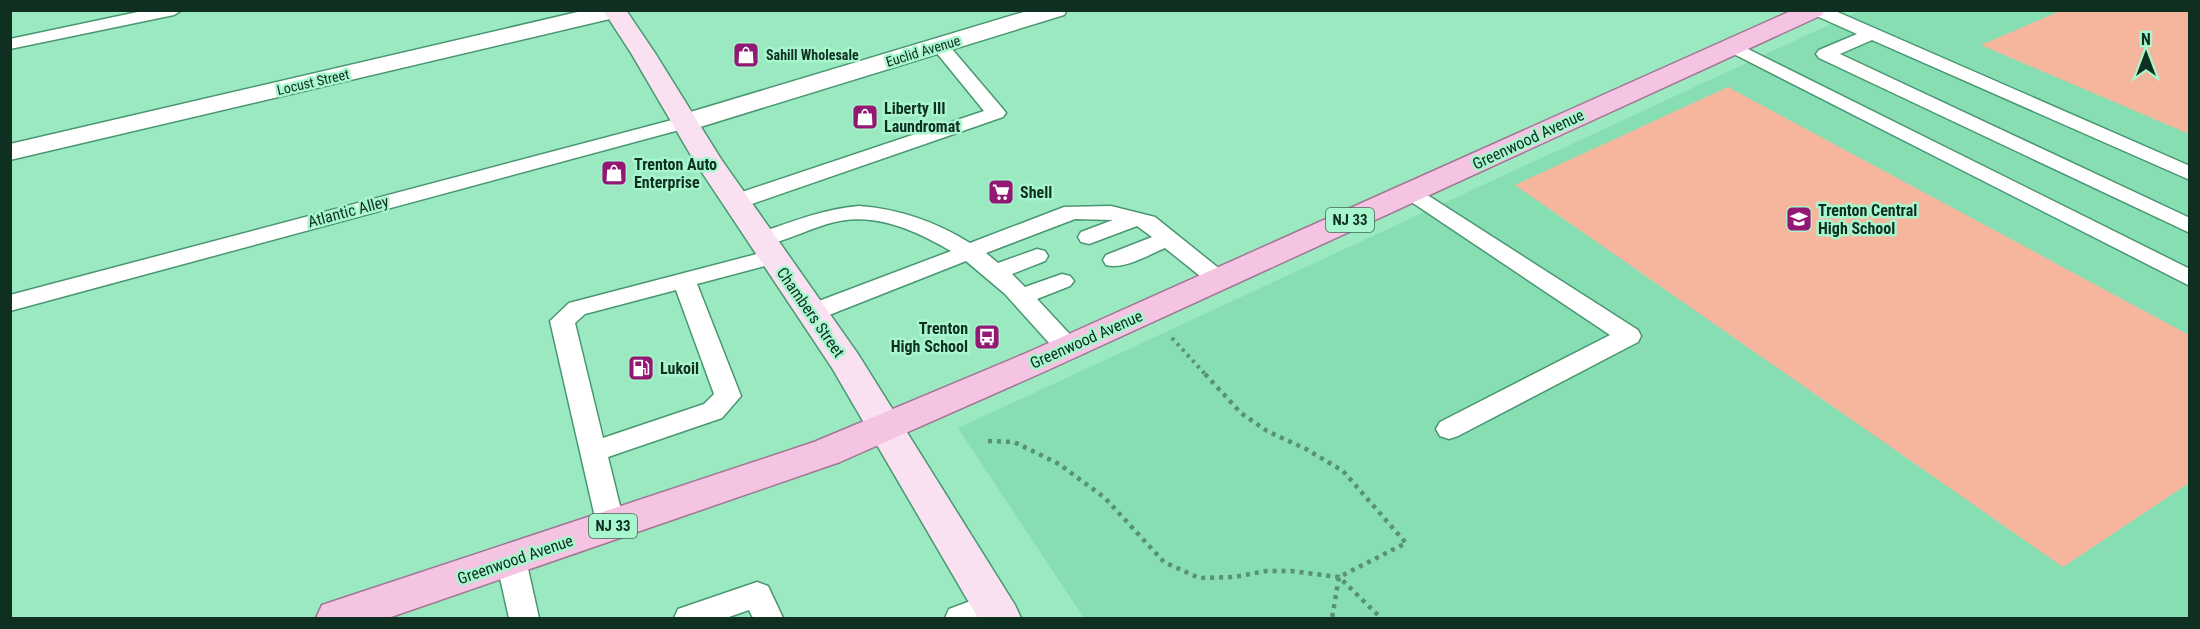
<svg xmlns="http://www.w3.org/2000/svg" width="2200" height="629" font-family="'Roboto Condensed',sans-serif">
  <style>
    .built { fill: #87deb3 }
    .green { fill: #f6b69e }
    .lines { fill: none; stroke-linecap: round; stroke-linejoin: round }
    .lane-casing { stroke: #499672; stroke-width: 3 }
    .street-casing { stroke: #499672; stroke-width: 3 }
    .secondary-casing { stroke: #499672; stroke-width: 3 }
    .primary-casing { stroke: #a07693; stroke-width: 3 }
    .path-far1 { stroke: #589175; stroke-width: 4; stroke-dasharray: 3 4.5; stroke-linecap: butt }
    .path { stroke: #589175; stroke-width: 4.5; stroke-dasharray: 4 5; stroke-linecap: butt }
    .lane { fill: #fff; fill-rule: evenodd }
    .street { fill: #fff; fill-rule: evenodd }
    .secondary { fill: #fae1f1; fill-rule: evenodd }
    .primary { fill: #f5c4e3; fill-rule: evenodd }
    .labels { text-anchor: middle; stroke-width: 5; stroke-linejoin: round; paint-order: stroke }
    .far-street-label { font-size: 14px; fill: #0f2f21; stroke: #a8f6ce }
    .far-poi-label { font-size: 14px; font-weight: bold; fill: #0f2f21; stroke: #a8f6ce; text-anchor: start }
    .shield { fill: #a8f6ce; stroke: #3d6b55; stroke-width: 1.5 }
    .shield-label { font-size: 15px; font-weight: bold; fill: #0f2f21 }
    .poi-label { font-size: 16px; font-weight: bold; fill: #0f2f21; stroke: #a8f6ce; text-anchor: start }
    .street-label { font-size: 16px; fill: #0f2f21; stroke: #a8f6ce }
  </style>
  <rect width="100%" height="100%" fill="#9be9c1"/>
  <path class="built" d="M1859 11H2189V618H1084L958 428Z"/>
  <path class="green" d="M2060 11H2189V134L1981 45Z
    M1728 87 2189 335V483L2063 567 1515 185Z"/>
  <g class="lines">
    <defs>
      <path id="lane" d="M147 10H182L174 15 10 49V39Z
        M1810 10H1833L2190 166V180L1872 40 1840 54 2190 218V233L1819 58 1816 54 1819 50 1857 34 1812 14Z
        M940 41 946 42 1003 109 1006 113 1003 117 743 207 735 208 727 207 724 202 727 197 984 111 931 46 934 42Z
        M1732 41 2190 269V286L1726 50 1723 46 1726 42Z
        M687 116 694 118 697 122 694 126 10 311V295Z
        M1411 187 1418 189 1638 330 1641 336 1638 342 1458 436 1449 439 1440 436 1436 429 1440 422 1610 335 1404 197 1400 193 1404 189Z
        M859 206C900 209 936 222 970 243L1064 207 1111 206 1155 217 1226 274 1230 279 1226 284 1218 286 1210 284 1165 248C1148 255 1124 270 1106 265L1103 260 1106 255 1152 237 1137 226 1089 244 1081 242 1078 237 1081 232 1113 220 1075 219 986 253 998 263 1037 249 1045 251 1048 256 1045 261 1012 274 1025 287 1062 274 1070 276 1074 281 1070 286 1037 299 1077 342 1080 348 1077 354 1068 356 1059 354 1005 294 966 261 819 319 811 321 803 319 799 313 803 307 951 251C913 229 871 210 827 224 805 231 784 241 761 247L753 245 750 240 753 235C789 223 822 209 859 206Z
        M772 250 780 252 783 257 780 262 697 284 741 396 722 418 608 457 625 526 621 534 611 537 601 534 597 526 550 321 569 303ZM676 290 714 394 704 404 603 438 575 323 585 314Z
        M511 548 521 552 526 560 539 618H509L496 560 501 552Z
        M757 582 768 586 783 618H753L749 610 726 618H674L678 609Z
        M992 593 1003 597 1007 606 1003 615 994 618H945L949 609Z"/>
      <path id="street" d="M586 10 626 11 622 16 614 18 10 160V144Z
        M1030 10H1067L1064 15 697 128 687 130 677 128 674 122 677 116Z"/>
      <path id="secondary" d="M603 10H626L655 53 721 159 858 354 1015 605 1021 618H978L832 368 693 159 631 53Z"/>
      <path id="primary" d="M1793 10H1825L1822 15 1048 370 840 462 388 618H316L322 605 814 442 1024 354Z"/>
    </defs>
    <use href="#lane" class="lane-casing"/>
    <use href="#street" class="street-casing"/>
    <use href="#secondary" class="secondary-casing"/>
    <use href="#primary" class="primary-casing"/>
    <path class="path-far1" d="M1172 338 1206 375"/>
    <path class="path" d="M1205 374 1241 413 1267 431 1306 449 1343 471 1406 543 1339 577 1332 618
      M988 441 1014 442 1059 464 1105 498 1164 562 1199 578 1234 577 1266 571H1291L1339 577 1381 618"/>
    <use href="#lane" class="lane"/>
    <use href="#street" class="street"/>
    <use href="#secondary" class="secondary"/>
    <use href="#primary" class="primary"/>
  </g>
  <defs>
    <symbol id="shop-square" viewBox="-11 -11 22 22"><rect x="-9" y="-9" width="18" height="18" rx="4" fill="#931873" stroke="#a8f6ce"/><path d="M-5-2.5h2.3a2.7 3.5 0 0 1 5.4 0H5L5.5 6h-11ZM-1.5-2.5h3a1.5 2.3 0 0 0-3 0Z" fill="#fff"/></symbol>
    <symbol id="supermarket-square" viewBox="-11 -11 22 22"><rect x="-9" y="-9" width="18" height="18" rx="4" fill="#931873" stroke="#a8f6ce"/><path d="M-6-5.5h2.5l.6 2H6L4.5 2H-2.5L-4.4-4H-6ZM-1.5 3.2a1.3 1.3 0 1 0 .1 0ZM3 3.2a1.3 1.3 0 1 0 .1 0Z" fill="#fff"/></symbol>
    <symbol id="school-square" viewBox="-11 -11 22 22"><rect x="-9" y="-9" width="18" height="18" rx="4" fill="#931873" stroke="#a8f6ce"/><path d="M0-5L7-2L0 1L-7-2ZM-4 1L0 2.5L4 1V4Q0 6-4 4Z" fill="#fff"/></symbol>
    <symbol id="bus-square" viewBox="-11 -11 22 22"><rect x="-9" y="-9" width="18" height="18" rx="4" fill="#931873" stroke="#a8f6ce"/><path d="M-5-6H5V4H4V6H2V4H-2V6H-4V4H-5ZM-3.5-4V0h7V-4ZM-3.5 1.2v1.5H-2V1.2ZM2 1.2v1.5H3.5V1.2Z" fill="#fff"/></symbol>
    <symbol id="fuel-square" viewBox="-11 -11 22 22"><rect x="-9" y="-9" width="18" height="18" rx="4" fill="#931873" stroke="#a8f6ce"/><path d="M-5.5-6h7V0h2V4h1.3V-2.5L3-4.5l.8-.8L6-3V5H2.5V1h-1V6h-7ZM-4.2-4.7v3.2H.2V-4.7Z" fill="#fff"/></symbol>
  </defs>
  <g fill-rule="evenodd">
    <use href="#shop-square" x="731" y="40" width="30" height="30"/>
    <use href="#shop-square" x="850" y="102" width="30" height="30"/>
    <use href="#shop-square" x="599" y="158" width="30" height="30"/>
    <use href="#supermarket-square" x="986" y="177" width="30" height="30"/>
    <use href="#school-square" x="1784" y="204" width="30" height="30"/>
    <use href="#bus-square" x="972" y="322" width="30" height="30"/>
    <use href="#fuel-square" x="626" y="353" width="30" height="30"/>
  </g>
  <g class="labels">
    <g class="far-street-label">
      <text transform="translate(923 51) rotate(-17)" y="5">Euclid Avenue</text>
      <text transform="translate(313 82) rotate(-13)" y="5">Locust Street</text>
    </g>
    <g class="far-poi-label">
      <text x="766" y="60">Sahill Wholesale</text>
    </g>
    <g class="shield">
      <rect x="1326" y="208" width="48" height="24" rx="4.5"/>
      <rect x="589" y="514" width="48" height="24" rx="4.5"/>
    </g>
    <g class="shield-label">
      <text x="1350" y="225">NJ 33</text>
      <text x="613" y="531">NJ 33</text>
    </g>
    <g class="poi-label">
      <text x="884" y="114">Liberty III<tspan x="884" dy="18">Laundromat</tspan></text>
      <text x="634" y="170">Trenton Auto<tspan x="634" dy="18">Enterprise</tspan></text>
      <text x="1020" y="198">Shell</text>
      <text x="1818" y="216">Trenton Central<tspan x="1818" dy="18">High School</tspan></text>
      <text x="968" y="334" text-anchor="end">Trenton<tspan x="968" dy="18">High School</tspan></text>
      <text x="660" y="374">Lukoil</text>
    </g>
    <g class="street-label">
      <text transform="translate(1528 139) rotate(-25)" y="6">Greenwood Avenue</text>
      <text transform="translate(348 211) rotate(-15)" y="6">Atlantic Alley</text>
      <text transform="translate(811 312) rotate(55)" y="6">Chambers Street</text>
      <text transform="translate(1086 339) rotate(-24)" y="6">Greenwood Avenue</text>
      <text transform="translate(515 559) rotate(-19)" y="6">Greenwood Avenue</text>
    </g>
  </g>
  <rect width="2200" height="629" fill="none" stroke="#0f2f21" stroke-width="24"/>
  <g transform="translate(2146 54)" stroke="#a8f6ce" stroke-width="4.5" paint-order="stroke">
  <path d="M0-4.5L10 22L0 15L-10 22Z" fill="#0f2f21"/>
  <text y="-9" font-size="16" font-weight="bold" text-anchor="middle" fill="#0f2f21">N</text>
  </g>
</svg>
